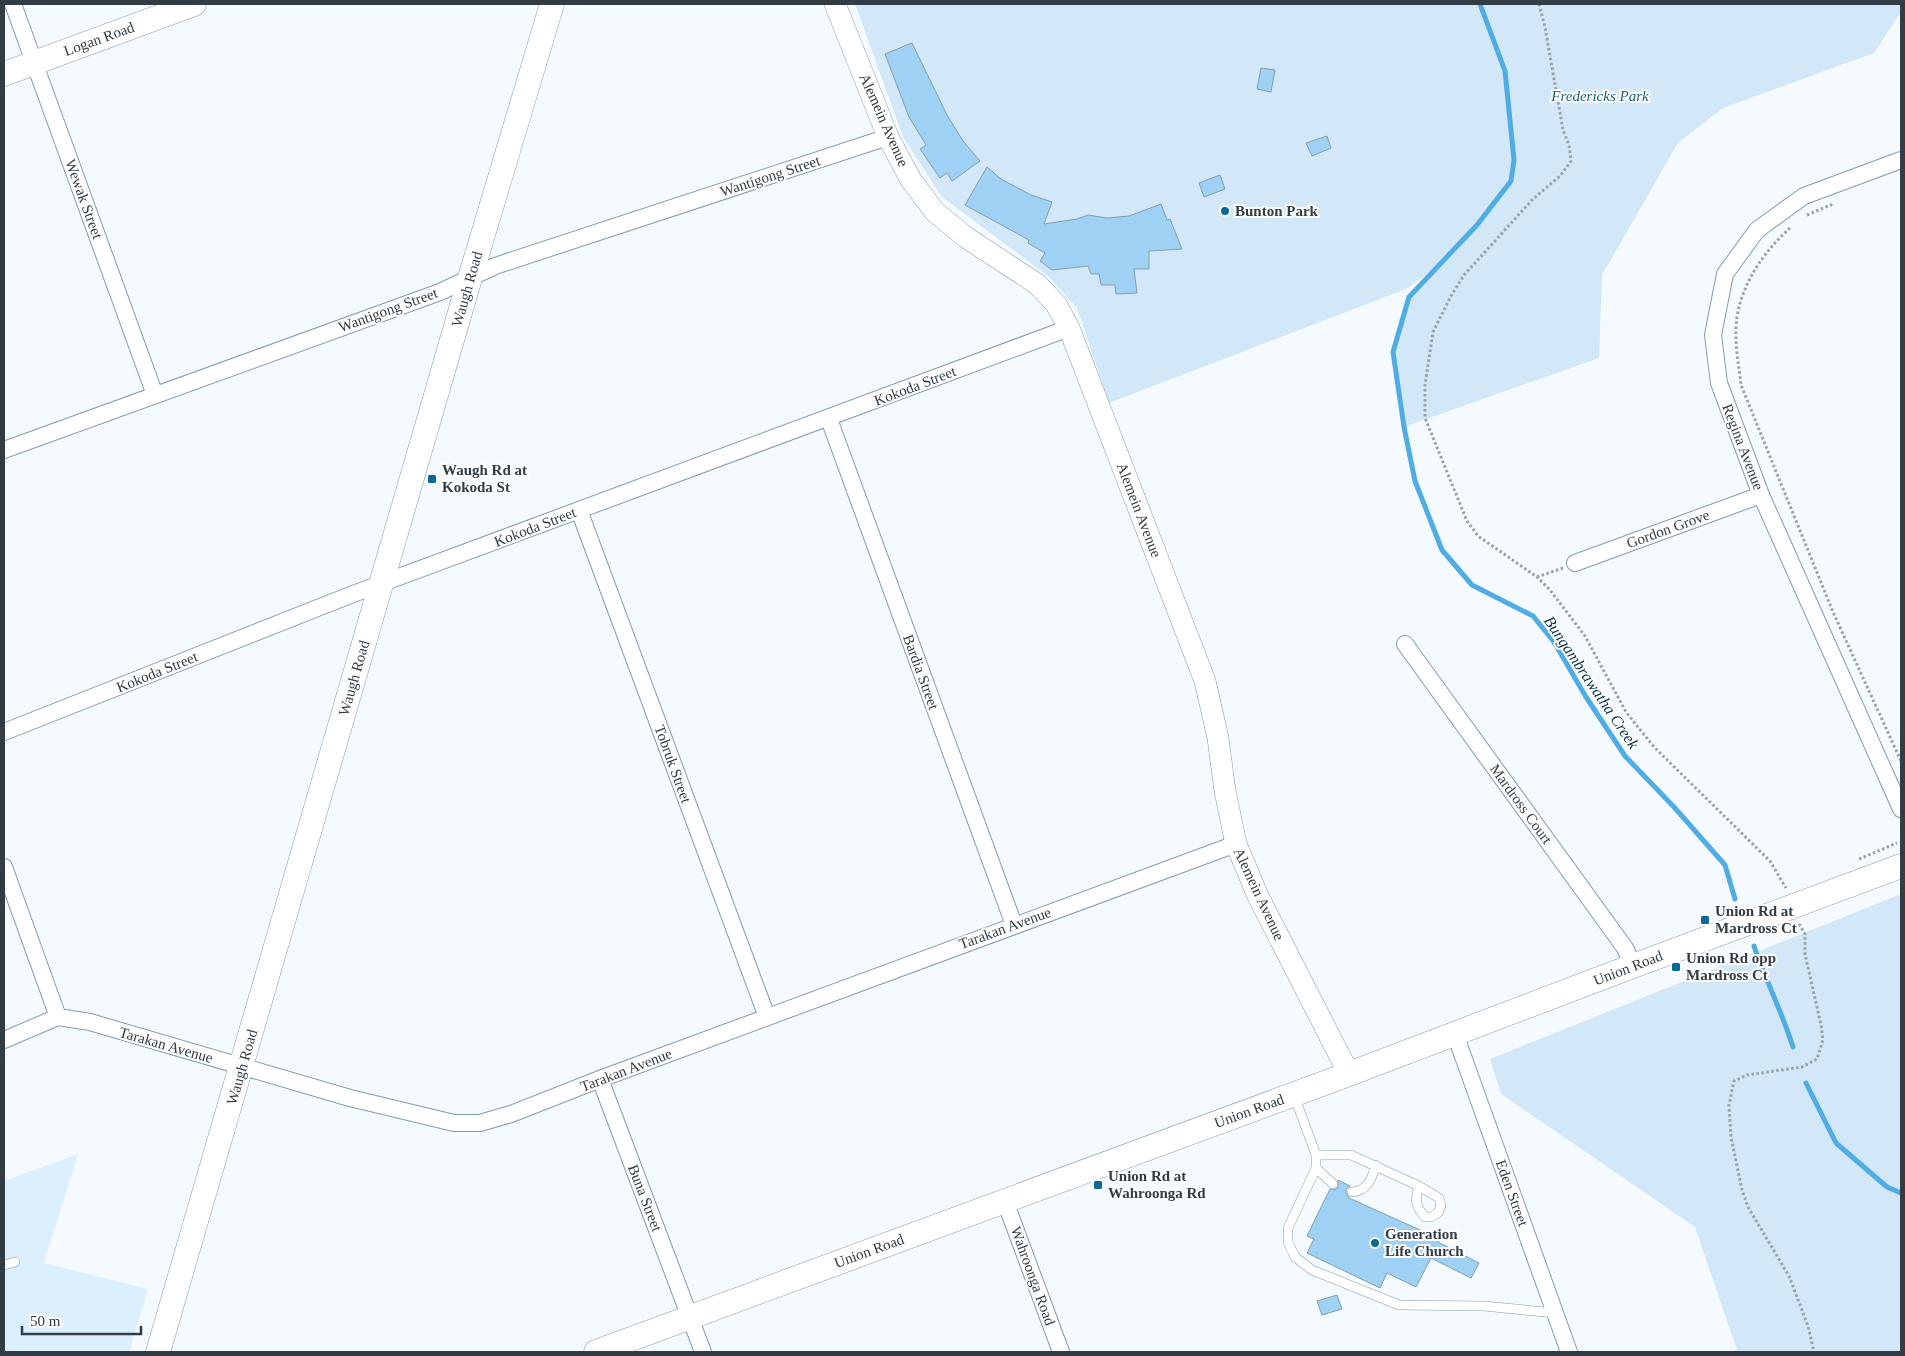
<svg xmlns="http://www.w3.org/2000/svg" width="1905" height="1356" font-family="Georgia,serif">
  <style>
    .built { fill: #dbeffe }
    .green { fill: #d2e8f8 }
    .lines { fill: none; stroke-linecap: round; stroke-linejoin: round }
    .stream { stroke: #50ace4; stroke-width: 5 }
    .building { fill: #9ed1f4; stroke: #849daf }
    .service-casing { stroke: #839daf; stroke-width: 10 }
    .minor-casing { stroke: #839daf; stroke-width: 18 }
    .tertiary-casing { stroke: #839daf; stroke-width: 22 }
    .secondary-casing { stroke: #839daf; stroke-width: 25 }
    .path { stroke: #99a2a7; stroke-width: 3; stroke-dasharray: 2.5 2.5; stroke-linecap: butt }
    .service { stroke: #fff; stroke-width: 9 }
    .minor { stroke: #fff; stroke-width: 16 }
    .tertiary { stroke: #fff; stroke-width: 21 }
    .secondary { stroke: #fff; stroke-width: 24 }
    .poi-dot { fill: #0a6998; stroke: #fff; stroke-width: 2 }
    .labels { text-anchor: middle; stroke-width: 4; stroke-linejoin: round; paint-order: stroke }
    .street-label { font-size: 15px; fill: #313c44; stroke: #fff }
    .park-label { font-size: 15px; font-style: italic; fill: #1a5d83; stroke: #fff }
    .poi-label { font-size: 15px; font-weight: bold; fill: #313c44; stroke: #fff; text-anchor: start }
    .water-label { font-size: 16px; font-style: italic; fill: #093249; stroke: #fff }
  </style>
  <rect width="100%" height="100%" fill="#f4fafe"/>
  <path class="built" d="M78 1154 44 1263 148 1289 129 1352H4V1181Z"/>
  <path class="green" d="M855 4H1901V12L1874 53 1723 108 1678 143 1602 275 1599 358 1404 427 1393 352 1409 297 1434 269 1406 289 1109 403 1077 308 1048 276 942 197 903 137Z
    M1901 894V1352H1718L1737 1350 1695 1227 1501 1094 1490 1059Z"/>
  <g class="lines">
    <path class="stream" d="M1480 4 1505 71 1514 160 1511 181 1477 225 1409 297 1393 352 1404 427 1415 481 1442 550 1472 585 1533 616 1554 642 1586 697 1625 756 1674 807 1725 865 1735 899
      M1754 946C1766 981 1782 1012 1793 1047
      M1806 1083 1836 1143 1887 1187 1901 1193"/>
  </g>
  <path class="building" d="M912 43 947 115 963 141 980 161 952 181 947 173 940 178 920 149 926 145 909 117 885 54Z
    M1261 68 1275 70 1271 92 1257 89Z
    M1327 136 1331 148 1312 156 1306 143Z
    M987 167 1001 179 1031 195 1052 202 1044 224 1077 219 1088 215 1107 218 1129 216 1161 204 1167 220 1170 219 1182 249 1149 251V269H1134L1137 293 1116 294 1115 285H1101L1099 274H1091L1088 266 1052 270 1040 261 1045 253 1028 243 1029 240 965 205Z
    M1220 175 1225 189 1204 197 1199 183Z
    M1338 1180 1350 1186 1346 1189V1193L1349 1198 1440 1239 1438 1242 1479 1263 1471 1278 1431 1258 1416 1287 1387 1273 1380 1288 1307 1253 1314 1239 1307 1236 1330 1189 1334 1190 1338 1188Z
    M1337 1295 1342 1309 1322 1315 1317 1301Z"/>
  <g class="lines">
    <defs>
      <path id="service" d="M1294 1095 1316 1155V1168L1288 1228V1242L1295 1257 1312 1270 1399 1305 1484 1306 1555 1313
        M1316 1155H1351L1419 1186 1439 1198 1441 1205 1438 1213 1431 1217H1425C1415 1206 1415 1199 1419 1186
        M1316 1168 1333 1184
        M1352 1192C1368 1191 1372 1178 1376 1165
        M4 1265 15 1262"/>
      <path id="minor" d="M13 4 155 395
        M1901 160 1804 196 1757 230 1725 274 1713 335 1719 383 1761 495 1901 809
        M829 419 1014 925
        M4 450 440 292 495 266 888 137
        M579 510 767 1017
        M1575 563 1761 495
        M1405 644 1625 948 1633 966
        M4 732 353 594 1069 328
        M4 867 58 1017
        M1455 1034 1569 1352
        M4 1040 58 1017 90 1022 350 1098 454 1123H480L511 1114 600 1079 1236 844
        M600 1079 703 1352
        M1005 1201 1061 1352"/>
      <path id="tertiary" d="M835 4 888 137 911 180 935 212 967 238 1037 284 1056 304 1069 328 1205 681 1218 738 1225 791 1236 844 1258 896 1349 1074"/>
      <path id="secondary" d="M4 74 194 4
        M158 1352 470 278 552 4
        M596 1352 1349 1074 1633 966 1901 866"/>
    </defs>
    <use href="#service" class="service-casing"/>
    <use href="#minor" class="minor-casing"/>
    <use href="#tertiary" class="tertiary-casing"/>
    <use href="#secondary" class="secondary-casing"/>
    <path class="path" d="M1539 4 1545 27 1563 130 1569 145 1571 161 1561 175 1532 200 1494 242 1464 275 1451 296 1433 332 1425 385V418L1467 521 1478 536 1537 577 1550 590 1585 636 1626 712 1654 747 1770 861 1786 888
      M1807 215 1833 204
      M1790 228C1762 253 1738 289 1736 327 1735 347 1739 366 1741 385L1833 612 1901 761
      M1537 577 1563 568
      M1859 859 1897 843
      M1799 924 1805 934V954L1821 1025 1823 1040 1817 1059 1802 1067 1747 1075 1734 1081 1729 1105 1731 1137 1742 1190 1748 1207 1789 1276 1808 1326 1814 1352"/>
    <use href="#service" class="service"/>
    <use href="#minor" class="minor"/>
    <use href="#tertiary" class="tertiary"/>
    <use href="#secondary" class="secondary"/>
  </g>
  <g class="poi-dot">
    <circle cx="1225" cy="211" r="5"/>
    <rect x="427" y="474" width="10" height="10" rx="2.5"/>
    <rect x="1700" y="915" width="10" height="10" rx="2.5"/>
    <rect x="1671" y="962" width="10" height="10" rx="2.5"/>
    <rect x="1093" y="1180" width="10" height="10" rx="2.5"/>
    <circle cx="1375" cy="1243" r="5"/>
  </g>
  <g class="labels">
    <g class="street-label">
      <text transform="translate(99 39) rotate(-20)" y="5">Logan Road</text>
      <text transform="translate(884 120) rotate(66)" y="5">Alemein Avenue</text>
      <text transform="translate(770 176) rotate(-18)" y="5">Wantigong Street</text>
      <text transform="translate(84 199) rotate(70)" y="5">Wewak Street</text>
      <text transform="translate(467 289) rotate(-74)" y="5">Waugh Road</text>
      <text transform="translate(388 310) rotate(-20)" y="5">Wantigong Street</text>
      <text transform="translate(915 386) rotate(-21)" y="5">Kokoda Street</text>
      <text transform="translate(1743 447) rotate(69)" y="5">Regina Avenue</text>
      <text transform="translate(1139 510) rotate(69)" y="5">Alemein Avenue</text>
      <text transform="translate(535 527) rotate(-21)" y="5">Kokoda Street</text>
      <text transform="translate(1668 529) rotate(-20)" y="5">Gordon Grove</text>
      <text transform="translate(157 672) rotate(-22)" y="5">Kokoda Street</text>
      <text transform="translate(921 672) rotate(70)" y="5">Bardia Street</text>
      <text transform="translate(354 678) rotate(-74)" y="5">Waugh Road</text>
      <text transform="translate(673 764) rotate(70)" y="5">Tobruk Street</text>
      <text transform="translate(1521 804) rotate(54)" y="5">Mardross Court</text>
      <text transform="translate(1259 894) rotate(65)" y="5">Alemein Avenue</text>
      <text transform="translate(1005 928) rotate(-20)" y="5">Tarakan Avenue</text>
      <text transform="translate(1628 968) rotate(-21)" y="5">Union Road</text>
      <text transform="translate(166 1045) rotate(16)" y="5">Tarakan Avenue</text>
      <text transform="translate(242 1067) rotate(-74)" y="5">Waugh Road</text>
      <text transform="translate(626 1070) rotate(-21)" y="5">Tarakan Avenue</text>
      <text transform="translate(1249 1111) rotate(-20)" y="5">Union Road</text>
      <text transform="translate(1512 1193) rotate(70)" y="5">Eden Street</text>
      <text transform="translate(645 1198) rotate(69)" y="5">Buna Street</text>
      <text transform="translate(869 1251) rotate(-20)" y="5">Union Road</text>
      <text transform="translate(1033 1276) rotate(70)" y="5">Wahroonga Road</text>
    </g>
    <g class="park-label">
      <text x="1600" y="101">Fredericks Park</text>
    </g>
    <g class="poi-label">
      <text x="1235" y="216">Bunton Park</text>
      <text x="442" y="475">Waugh Rd at<tspan x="442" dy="17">Kokoda St</tspan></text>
      <text x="1715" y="916">Union Rd at<tspan x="1715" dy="17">Mardross Ct</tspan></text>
      <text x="1686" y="963">Union Rd opp<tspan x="1686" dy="17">Mardross Ct</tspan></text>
      <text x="1108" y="1181">Union Rd at<tspan x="1108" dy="17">Wahroonga Rd</tspan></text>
      <text x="1385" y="1239">Generation<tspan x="1385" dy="17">Life Church</tspan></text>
    </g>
    <g class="water-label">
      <text transform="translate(1592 682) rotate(56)" y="6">Bungambrawatha Creek</text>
    </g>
  </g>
  <rect width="1905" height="1356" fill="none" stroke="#313c44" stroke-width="10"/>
  <path d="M22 1326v8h119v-8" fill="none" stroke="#313c44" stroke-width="2.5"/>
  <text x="30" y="1326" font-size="15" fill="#313c44" stroke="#ffffff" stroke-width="4" paint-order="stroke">50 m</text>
</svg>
